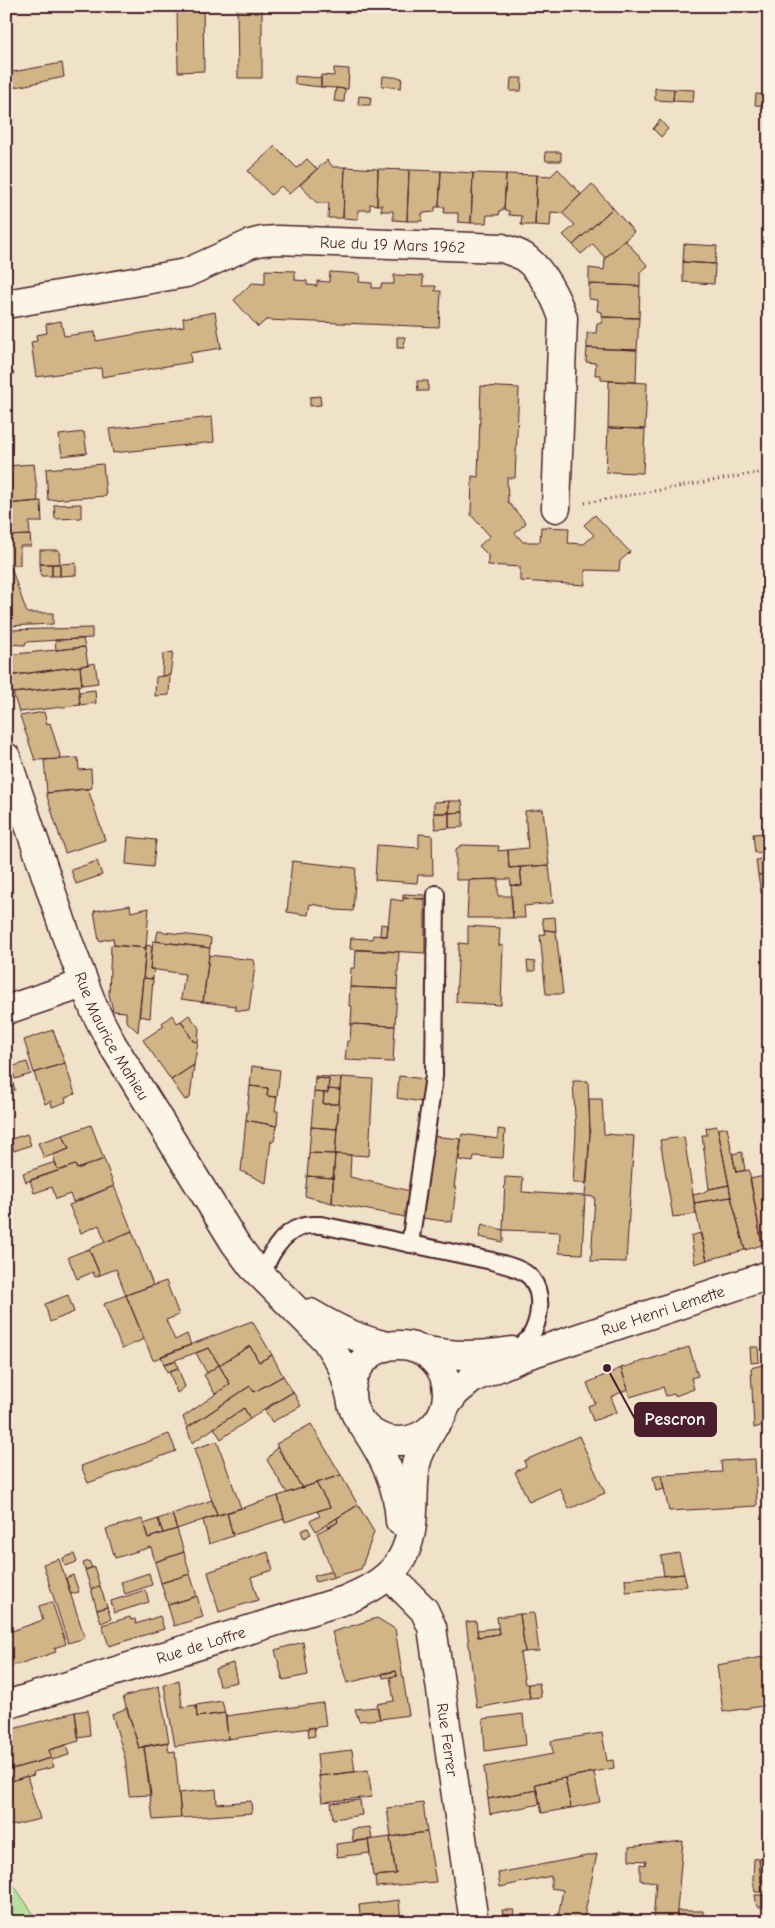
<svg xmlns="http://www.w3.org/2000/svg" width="775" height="1928" font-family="'Comic Neue',sans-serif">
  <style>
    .green { fill: #b7e19e; stroke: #808064 }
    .building { fill: #d1b586; stroke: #4a1f2b }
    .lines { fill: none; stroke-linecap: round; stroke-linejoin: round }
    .lane-casing { stroke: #4a1f2b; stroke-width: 20 }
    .street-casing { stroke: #4a1f2b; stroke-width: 31 }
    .secondary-casing { stroke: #4a1f2b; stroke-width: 31 }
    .path { stroke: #4a1f2b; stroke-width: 3; stroke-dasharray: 1 4; stroke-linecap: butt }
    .lane { stroke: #fcf5e5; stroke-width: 16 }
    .street { stroke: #fcf5e5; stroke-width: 28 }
    .secondary { stroke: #fcf5e5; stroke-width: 28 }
    .labels { text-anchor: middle; stroke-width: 4; stroke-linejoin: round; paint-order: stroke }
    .street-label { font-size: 16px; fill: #4a1f2b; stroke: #fcf5e5 }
    .leader { fill: none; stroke: #4a1f2b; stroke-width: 2 }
    .callout-dot { fill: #4a1f2b; stroke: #fcf5e5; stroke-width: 2 }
    .callout { fill: #4a1f2b; stroke: #4a1f2b; stroke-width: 2 }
    .callout-label { font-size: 18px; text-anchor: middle; font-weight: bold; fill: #fff }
  </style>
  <rect width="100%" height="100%" fill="#efe2c8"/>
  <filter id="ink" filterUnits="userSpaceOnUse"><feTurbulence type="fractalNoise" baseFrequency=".02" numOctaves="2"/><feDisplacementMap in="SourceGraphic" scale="10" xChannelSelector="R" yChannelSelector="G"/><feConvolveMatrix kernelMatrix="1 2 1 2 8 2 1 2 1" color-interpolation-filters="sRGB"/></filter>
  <g filter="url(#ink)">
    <path class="green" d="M6 1874 39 1922H6Z"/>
    <path class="building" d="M177 6H203L204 71 178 72Z
      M237 6H262V78H238Z
      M530 6H545L544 12 530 11Z
      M62 63 64 77 11 88 7 73Z
      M334 68 349 69 348 89 321 87V75L334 76Z
      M295 76 321 78V87L295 84Z
      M383 76 402 78 401 88 382 86Z
      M511 78H522L521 91H510Z
      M336 88 345 89 344 102 334 101Z
      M655 88 674 89 673 101 655 100Z
      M674 89 694 90 693 102 673 101Z
      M756 94 769 95V106L755 105Z
      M359 96 371 97 370 105H358Z
      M660 120 668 129 661 137 653 129Z
      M275 146 297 168 307 159 317 169 289 194 281 186 271 195 248 171Z
      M545 152H561V161H546Z
      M327 160 333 167H345L343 218H328L329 203H317L300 185Z
      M345 167 378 169 377 205 370 204V210H358V219L343 218Z
      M378 169 409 170 407 221 393 220V211H381L382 205H377Z
      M558 169 581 194 562 213 551 212 550 226 535 225 537 175 551 176Z
      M409 170 441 171 439 207H435V212L422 213V221H407Z
      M441 171 473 173 471 223 458 222V213H444L445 207H439Z
      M473 173 506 174 504 210H500L499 215H487L486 223H471Z
      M506 174 537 175 535 225H521L522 216 509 215V211L504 210Z
      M592 184 613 208 573 245 563 235 575 225 562 213Z
      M613 208 634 232 605 258 593 244 581 254 573 245Z
      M625 240 648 266 640 272V286L589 284V268L604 270 605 258Z
      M684 244 717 246 715 264 683 262Z
      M683 262 715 264 714 284 683 282Z
      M265 270 295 271V280L307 281V285L317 286V281L329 282 330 272 360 274 359 282 372 283V288H381V284H394V275L423 276V286H436L435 291H441L439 327 266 320 258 327 234 300 252 283 265 284Z
      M589 284 640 286 639 318 602 317V312L597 311 598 300 589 299Z
      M215 312 221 348 190 353 191 362 102 377 101 368 36 377 31 342 37 341 36 335 47 333 46 324 61 321 64 336 95 332 96 341 184 326 183 318Z
      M602 317 639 318 637 350 587 348V333H596L597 323H602Z
      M397 337H405L404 348H397Z
      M587 348 637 350 636 382 601 380V375H595L596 363 586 362Z
      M6 368 14 373 6 384Z
      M417 381H428V391H418Z
      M609 381 647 383 645 429 608 428Z
      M481 386 519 388 515 478H507L508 502 526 523 515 533 523 542H540L541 527 569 528 568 543 584 544 594 535 584 525 595 515 630 552 620 561 619 571 585 570V585L520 581V567L488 565V555L479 546 490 536 471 515 472 476 478 477Z
      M320 396 321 405 310 406V397Z
      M212 417 214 442 113 453 109 429Z
      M608 428 645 429 643 473 606 472Z
      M84 432 87 453 62 456 59 435Z
      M34 464 38 501 6 504V466Z
      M103 464 106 496 48 500 46 469Z
      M41 501 42 522H29L30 535 6 536V504Z
      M81 504V518L55 519 54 505Z
      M30 535 31 546H20V565H6V536Z
      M40 550H59L60 564H40Z
      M76 563V575L60 576V564Z
      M40 564H52V576H41Z
      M52 564H60V576H52Z
      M6 565H10L27 613H53V624L6 626Z
      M92 628V638L26 642 25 645 6 644V630Z
      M83 639 85 647 56 650 55 640Z
      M85 647 88 665 8 676 6 655Z
      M173 652 170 675 162 676 163 654Z
      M95 663 98 683 82 685 80 666Z
      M80 666 82 685 13 693 8 676Z
      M170 675 169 695 155 696 156 677Z
      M78 685 80 705 19 712 13 693Z
      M95 690 96 703 80 705 79 692Z
      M44 712 47 724 50 723 61 759 35 760 20 716Z
      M78 758 79 770 91 769 92 788 47 793 44 760Z
      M88 789 105 840 65 853 46 793Z
      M449 801H462L463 812 449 813Z
      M449 801V813H434V802Z
      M543 809 549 865 509 868 508 850 528 848 525 811Z
      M463 812V827L449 828V813Z
      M434 813H449V828L435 829Z
      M765 833 768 852 755 853 753 834Z
      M419 834 432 835 433 875H418L417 883 375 880 377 845 419 848Z
      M128 837 156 840 153 867 126 864Z
      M462 845 499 846 498 851 508 850 509 868 520 867 522 886 511 885 510 879 456 880V849Z
      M768 858 769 874 758 875 756 860Z
      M97 861 102 875 76 884 71 870Z
      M292 861 356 868 353 911 335 910 328 908V907L310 904 308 915 287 912Z
      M549 865 553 903 524 906 525 918H513L511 885 522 886 520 867Z
      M769 874V892L761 893 758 875Z
      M498 879V896H511L513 918H467L469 880Z
      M403 894 425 895V899L403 898Z
      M403 898 425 899V953L350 949 351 938 372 939 373 935 387 936 391 899 403 901Z
      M130 905 131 912 149 908 146 948 114 945 113 938 99 941 94 911Z
      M555 917 556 931 544 930 542 918Z
      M381 924 388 925 387 936H380Z
      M468 926 500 928 499 946 503 945 501 1005 456 1002 459 943 468 944Z
      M544 930 556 931 563 994H546L540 935 545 934Z
      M158 931 211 938 210 948 156 941Z
      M153 941 210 948 203 1002 181 999 185 974 150 969Z
      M111 945 146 948 138 1032 126 1021V1012L113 1011 109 994Z
      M146 945 152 946 150 969H154L153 979 143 978Z
      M356 950 399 952 397 989 350 987 351 968H355Z
      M209 955 254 960 255 965 249 1011 235 1010 236 1006 203 1002Z
      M527 961 535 962V971H528Z
      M143 978 153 979 150 1018 139 1016Z
      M350 987 397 989 395 1026 351 1024 352 1006H349Z
      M172 1015 177 1023 181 1021 193 1041 198 1042 194 1065 171 1080 143 1040 164 1026 162 1023Z
      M189 1015 199 1028 198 1042 193 1041 181 1021Z
      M351 1024 395 1026 393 1062 345 1060 347 1041H350Z
      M53 1030 65 1063 34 1073 24 1040Z
      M27 1062 31 1074 15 1079 11 1067Z
      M65 1063 75 1094 65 1098 66 1102 52 1107 51 1101 45 1104 34 1073Z
      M194 1065 190 1098 185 1100 171 1080Z
      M252 1066 280 1070 277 1097 267 1096 268 1088 250 1086Z
      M9 1068 12 1080 6 1082V1069Z
      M315 1076 341 1078 340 1090 328 1089 329 1079 315 1078Z
      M399 1076 425 1079 422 1102 397 1098Z
      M341 1077 373 1079 369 1156 335 1154Z
      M315 1078 329 1079 328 1093 314 1092Z
      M12 1080 15 1090 6 1092V1082Z
      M573 1081H588L590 1133 587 1183H573L576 1133Z
      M250 1086 268 1088 267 1096 277 1097 275 1111H278L277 1126 246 1120Z
      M328 1089 340 1090 339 1104H323L324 1093H328Z
      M314 1092 324 1093 323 1104H339L337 1129 311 1127Z
      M589 1099H602L604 1134 634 1136 626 1262 591 1261 595 1197 585 1196 590 1133Z
      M246 1120 277 1126 274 1141H271L266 1183 241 1171Z
      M764 1121H769V1152Z
      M91 1125 104 1159 77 1169 75 1165 58 1171 53 1155 69 1149 63 1135Z
      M717 1126 729 1185 709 1189 702 1135H707L706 1128Z
      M311 1127 337 1129 335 1154 309 1153Z
      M727 1127 736 1172 749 1170 762 1245 745 1250 731 1197 718 1129Z
      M498 1129 505 1130 503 1158 474 1156 473 1162 459 1160 462 1134 498 1139Z
      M27 1134 31 1145 14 1151 11 1139Z
      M63 1135 69 1149 44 1158 38 1143Z
      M432 1136 461 1139 454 1187H456L452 1222 422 1218Z
      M684 1137 696 1214 673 1217 660 1140Z
      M742 1152 745 1170 736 1172 732 1154Z
      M309 1153 335 1154 333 1178 307 1176Z
      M335 1154 351 1155 350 1177 410 1191 405 1217 332 1203Z
      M104 1159 114 1186 73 1202 70 1194 56 1199 52 1187 34 1193 30 1180 75 1165 77 1169Z
      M55 1162 58 1171 26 1182 23 1173Z
      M769 1175V1243L762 1245 750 1179Z
      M307 1176 333 1178 332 1203 305 1196Z
      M505 1177 523 1178 522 1192 585 1196 582 1254 559 1253 560 1232 503 1230Z
      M729 1185 731 1197 694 1203 693 1195 702 1193 709 1189Z
      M114 1186 132 1231 105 1242 99 1225 81 1233 69 1205Z
      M731 1197 745 1250 707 1260 694 1203Z
      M482 1224 503 1230V1242L479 1237Z
      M132 1231 153 1285 126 1295 116 1269 100 1275 89 1249Z
      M700 1233 707 1260 695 1264 691 1236Z
      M89 1249 100 1275 95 1277 93 1272 77 1279 68 1257Z
      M166 1281 179 1315 166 1320 175 1340 187 1334 191 1345 153 1360 126 1295Z
      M68 1295 74 1312 50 1322 45 1304Z
      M126 1295 144 1339 122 1349 104 1304Z
      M252 1321 272 1355 259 1362 250 1346 219 1365 209 1348 164 1364 161 1356Z
      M250 1346 259 1362 272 1355 283 1376 254 1392 250 1386 187 1428 183 1417 230 1384 219 1365Z
      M689 1347 698 1376 691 1378 694 1389 675 1396 674 1394 666 1396 663 1387 630 1397 621 1368Z
      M750 1347H758L759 1362 751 1363Z
      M209 1348 219 1365 207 1373 196 1353Z
      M176 1361 178 1368 167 1372 164 1364Z
      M769 1363V1423L754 1428 751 1368Z
      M219 1365 230 1384 215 1394 204 1375Z
      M178 1368 185 1387 177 1393 169 1371Z
      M621 1368 628 1389 611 1397 617 1412 593 1421 588 1406 595 1403 587 1383Z
      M283 1376 293 1392 250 1419 244 1408 192 1443 187 1428 250 1386 254 1392Z
      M293 1392 301 1406 272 1422 264 1409Z
      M244 1408 250 1419 221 1439 214 1428Z
      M311 1424 341 1475 302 1488 276 1444Z
      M169 1434 176 1451 88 1483 81 1466Z
      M579 1436 605 1493 569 1509 560 1488 529 1502 515 1472 526 1466 524 1461Z
      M217 1441 241 1508 217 1515 194 1449Z
      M277 1447 302 1488 287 1493 267 1460Z
      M755 1459 757 1506 669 1511 661 1475 722 1472 721 1461Z
      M341 1475 358 1505 316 1531 310 1521 320 1516 317 1511 330 1507 316 1483Z
      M661 1475 664 1489 656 1491 653 1477Z
      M316 1483 330 1507 285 1522 278 1496Z
      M278 1496 284 1519 233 1535 227 1513Z
      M212 1500 217 1515 177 1529 172 1514Z
      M358 1505 374 1532 361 1569 334 1577 317 1533 338 1522 337 1518Z
      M227 1513 233 1536 209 1544 203 1520Z
      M172 1514 177 1529 163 1533 158 1519Z
      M337 1518 338 1522 328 1528 326 1525Z
      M142 1519 148 1538 177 1529 184 1552 155 1562 151 1547 115 1558 106 1529Z
      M158 1519 163 1533 148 1538 144 1524Z
      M308 1528 311 1534 304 1538 301 1531Z
      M184 1552 190 1574 161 1583 155 1562Z
      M268 1552 273 1570 251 1577 258 1600 219 1612 208 1572Z
      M679 1553 684 1574 664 1576 661 1556Z
      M74 1554 77 1562 65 1566 63 1558Z
      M59 1559 85 1638 68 1643 43 1564Z
      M89 1561 92 1568 85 1570 83 1563Z
      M94 1567 100 1586 91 1589 85 1570Z
      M332 1571 334 1577 316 1582 314 1576Z
      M149 1573 152 1585 125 1594 121 1582Z
      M190 1574 197 1596 168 1605 161 1583Z
      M684 1574 687 1586 626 1592 625 1579Z
      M73 1575 79 1592 71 1594 66 1578Z
      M100 1586 107 1607 97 1610 91 1589Z
      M145 1590 149 1602 114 1613 111 1601Z
      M197 1596 203 1617 174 1626 168 1605Z
      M52 1602 66 1644 54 1648 56 1652 6 1668V1617L12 1631 43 1620 39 1606Z
      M107 1607 111 1619 101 1623 97 1610Z
      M534 1613 539 1651 525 1652 520 1614Z
      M520 1614 525 1652 520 1653 525 1684H528L530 1698 477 1708 466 1622 476 1621 478 1637 499 1634 497 1617Z
      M160 1616 164 1629 109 1646 102 1625 130 1617 131 1620 135 1619 136 1624Z
      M377 1618 395 1629 409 1715 380 1719 377 1704 394 1701 390 1677 397 1676 396 1671 347 1683 332 1632Z
      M498 1628 499 1634 478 1637 477 1630Z
      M303 1642 308 1675 283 1680 275 1650Z
      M769 1656V1705L723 1712 717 1665Z
      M233 1663 237 1682 219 1686 215 1669Z
      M396 1671 397 1676 383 1678 382 1673Z
      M179 1680 182 1707 196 1705 197 1717 225 1713 228 1739 175 1746 164 1685Z
      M539 1683 541 1697 530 1698 528 1684Z
      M159 1686 169 1742 139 1748 123 1697Z
      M222 1701 225 1713 197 1717 196 1705Z
      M323 1703 326 1726 228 1739 226 1716Z
      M377 1707 380 1719 359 1721 355 1709Z
      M127 1708 139 1748 144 1746 151 1795 129 1796 125 1758 112 1714Z
      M88 1710 90 1736 78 1738 75 1712Z
      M75 1712 79 1741 49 1750 51 1758 8 1770 12 1781 27 1776 40 1819 6 1827V1797L8 1796 6 1789V1731Z
      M523 1714 526 1745 485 1751 483 1719Z
      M314 1727 315 1736 309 1737 308 1728Z
      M602 1733 607 1761 613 1760 614 1768 535 1784 537 1790 488 1799 484 1767 553 1754 551 1741Z
      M167 1742 169 1752 175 1751 181 1818 153 1820 144 1746Z
      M66 1745 69 1755 52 1760 49 1750Z
      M352 1750 355 1772 319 1776 317 1754Z
      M51 1758 54 1767 33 1772 34 1775 27 1777V1776L12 1781 8 1770Z
      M368 1770 372 1797 322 1802 319 1776Z
      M594 1772 600 1802 571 1808 565 1778Z
      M565 1778 571 1808 542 1813 535 1784Z
      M216 1789 217 1804 251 1801 252 1813 181 1818 179 1793Z
      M537 1790 540 1804 490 1814 488 1799Z
      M360 1800 362 1815 333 1819 331 1803Z
      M423 1803 427 1832 391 1837 387 1808Z
      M370 1827 372 1839 353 1841 352 1829Z
      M427 1832 436 1882 376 1887 375 1876 396 1874 390 1837Z
      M390 1837 396 1874 373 1876 368 1840Z
      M368 1840 370 1853 337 1857 336 1844Z
      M683 1841 676 1922H653L656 1882 640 1880V1864L645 1865 646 1861 629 1860V1847Z
      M597 1854 583 1922H557L563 1890 551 1888V1876L500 1887 498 1873Z
      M769 1857V1894L768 1891 762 1892 759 1858Z
      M759 1858 762 1892H755L753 1879 754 1859Z
      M769 1894V1906L764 1907 763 1895Z
      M755 1895H763L764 1907H757Z
      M399 1900 401 1922H361L359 1905Z
      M502 1910H514L512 1922H504Z
      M677 1911H703V1922H676Z
      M618 1913 630 1916 628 1922H615Z"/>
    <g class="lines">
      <defs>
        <path id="lane" d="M410 1244 434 1076 436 894
          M263 1276C267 1257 282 1233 301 1227 307 1224 315 1225 321 1225L492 1261C505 1265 522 1268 531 1278 544 1294 540 1321 530 1337 526 1342 520 1346 516 1351"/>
        <g id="street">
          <path id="s1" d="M6 304 186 273 250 244 262 241 278 240 502 248C510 251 518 253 524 257 542 270 556 297 563 318L556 508"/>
          <path d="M6 1010 83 984"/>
          <path id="s2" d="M389 1575 424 1610 432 1627 474 1922"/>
        </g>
        <g id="secondary">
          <path id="s3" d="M6 757 67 938 94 1009 112 1044 235 1243 252 1266 326 1340 342 1366 351 1397"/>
          <path d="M310 1313C337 1329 357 1339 387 1346"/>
          <circle cx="399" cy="1393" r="48"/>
          <path d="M422 1350C457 1357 477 1356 512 1351"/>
          <path id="s4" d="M446 1405 456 1392 473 1378 527 1355 769 1275"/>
          <path d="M364 1427C384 1457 398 1484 400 1521"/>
          <path id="s5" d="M6 1705 345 1600C390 1582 412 1561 413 1510 414 1494 413 1480 416 1464 419 1450 427 1438 434 1426"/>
        </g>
      </defs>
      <use href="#lane" class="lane-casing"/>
      <use href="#street" class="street-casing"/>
      <use href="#secondary" class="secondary-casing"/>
      <path class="path" d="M585 503 769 471"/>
      <use href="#lane" class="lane"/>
      <use href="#street" class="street"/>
      <use href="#secondary" class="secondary"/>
    </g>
  </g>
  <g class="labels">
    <g class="street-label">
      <text dy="6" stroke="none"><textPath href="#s1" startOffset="396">Rue du 19 Mars 1962</textPath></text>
      <text dy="6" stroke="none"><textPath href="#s3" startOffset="299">Rue Maurice Mahieu</textPath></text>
      <text dy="6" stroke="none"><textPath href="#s4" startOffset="240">Rue Henri Lemette</textPath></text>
      <text dy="6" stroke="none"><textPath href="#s5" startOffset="204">Rue de Loffre</textPath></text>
      <text dy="6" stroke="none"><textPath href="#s2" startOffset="182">Rue Ferrer</textPath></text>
    </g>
  </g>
  <path class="leader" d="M607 1368L635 1419"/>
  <circle class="callout-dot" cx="607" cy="1368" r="5"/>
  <rect class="callout" x="635" y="1403" width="81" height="33" rx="5"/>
  <g class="callout-label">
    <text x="675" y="1425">Pescron</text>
  </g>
  <rect width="775" height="1928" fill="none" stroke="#fcf5e5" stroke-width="25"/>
  <rect x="12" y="12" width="750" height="1903" fill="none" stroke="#4a1f2b" stroke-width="2" filter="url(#ink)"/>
</svg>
